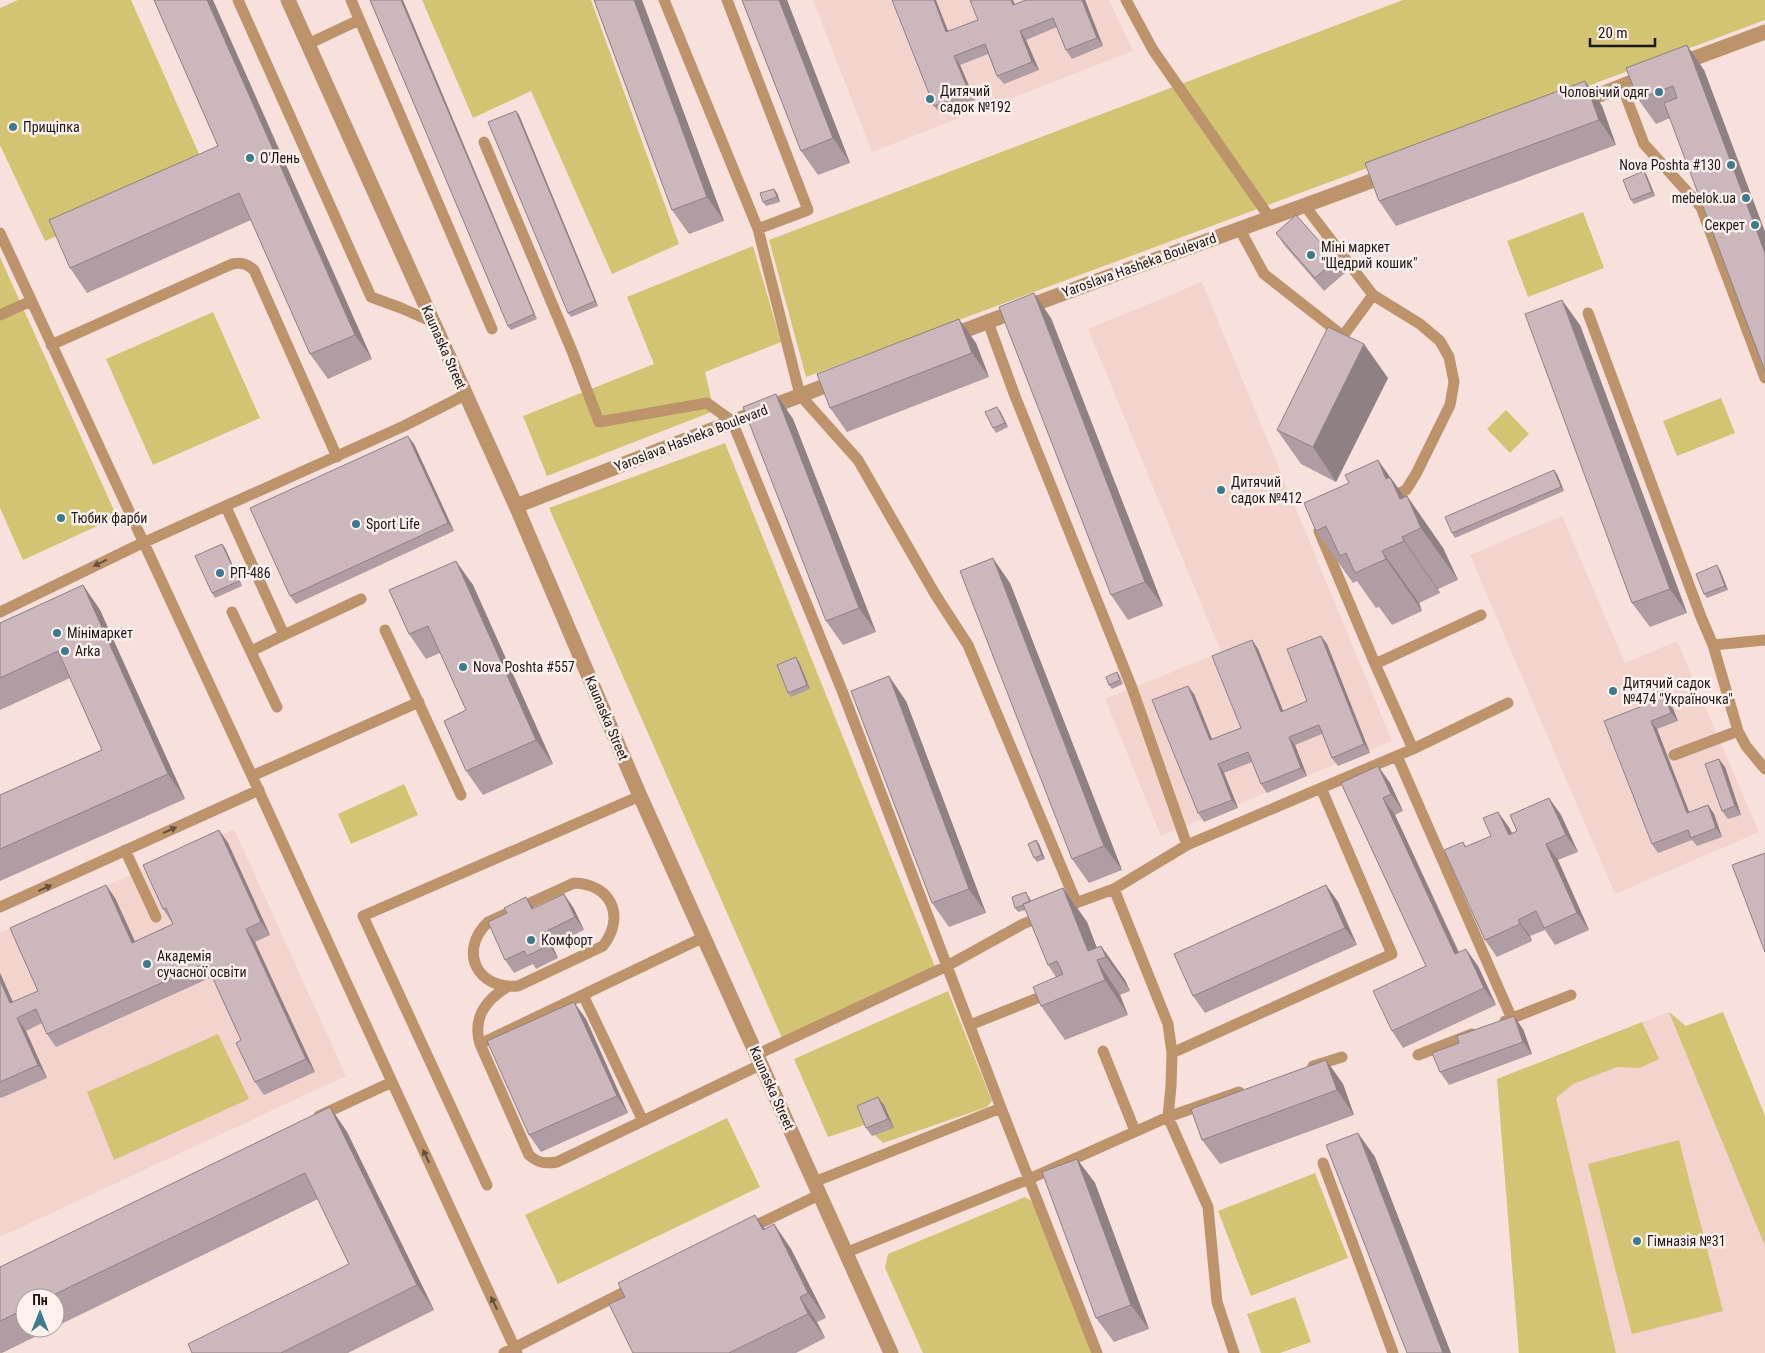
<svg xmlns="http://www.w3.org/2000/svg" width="1765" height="1353" font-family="'Roboto Condensed',sans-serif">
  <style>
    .built { fill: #f2d3cd }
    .green { fill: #d3c473 }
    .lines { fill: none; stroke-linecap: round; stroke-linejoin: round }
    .lane { stroke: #bc936b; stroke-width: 11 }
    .street { stroke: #bc936b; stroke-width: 15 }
    .wall { fill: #af9da3 }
    .shaded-wall { fill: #8f8084 }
    .building { fill: #ccb7bd; stroke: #8f8084 }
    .oneway { fill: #664f3c }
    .poi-dot { fill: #3a7b8e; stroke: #fff1ee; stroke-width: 2 }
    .labels { text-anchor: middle; stroke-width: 5; stroke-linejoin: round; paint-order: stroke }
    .poi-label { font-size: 14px; fill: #1f1716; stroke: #fff1ee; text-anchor: start }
    .street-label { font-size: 14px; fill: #1f1716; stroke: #fff1ee }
  </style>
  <rect width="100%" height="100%" fill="#f8e1dc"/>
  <path class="built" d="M813 0H1109L1133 51 872 152Z
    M1202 282 1392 741 1161 836 1105 699 1221 652 1088 329Z
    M1562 516 1625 663 1677 641 1759 832 1615 894 1470 555Z
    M234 829 346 1076 0 1237V933Z
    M1669 1012 1686 1026 1723 1012 1765 1116V1353H1519L1497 1079Z"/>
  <path class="green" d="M18 0H131L203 163 199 177 45 241 0 145V8Z
    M422 0H591L679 244 612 274 531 91 473 118Z
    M1403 0H1765V20L806 377 769 240Z
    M1583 212 1604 268 1528 297 1507 241Z
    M753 246 781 342 705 372 714 411 547 476 523 416 654 364 627 297Z
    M0 257 117 517 23 560 0 508Z
    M213 312 260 418 153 465 106 359Z
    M1721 398 1735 433 1677 456 1663 421Z
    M1506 410 1529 434 1510 453 1487 429Z
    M725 443 936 969 782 1038 549 508Z
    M404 784 418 815 351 844 338 814Z
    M948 991 992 1101 987 1107 883 1143 864 1125 828 1137 794 1059Z
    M1669 1012 1686 1026 1723 1012 1765 1116V1246Z
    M1642 1022 1659 1059 1640 1068 1617 1067 1573 1084 1556 1098 1616 1353H1519L1497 1079Z
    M218 1034 249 1099 114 1160 87 1092Z
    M727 1118 760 1187 558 1284 525 1215Z
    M1679 1140 1723 1311 1632 1334 1588 1164Z
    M1315 1173 1348 1258 1251 1296 1218 1211Z
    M1025 1197 1036 1204 1092 1353H923L885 1268 888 1254Z
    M1295 1297 1311 1342 1280 1353H1261L1247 1314Z"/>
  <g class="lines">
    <path class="lane" d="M238 0 371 297 401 308 433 322
      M351 0 492 329
      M664 0 758 229 800 395 858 460 935 594 968 645 1076 902
      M727 0 808 210 758 229
      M1126 0 1153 50 1270 218
      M308 44 359 20
      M1622 86 1644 144 1701 207 1765 378
      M484 142 572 351 599 422 707 403 732 421 843 693 1001 1108 1097 1353
      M1305 206 1373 295
      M1239 228 1264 274 1343 336 1373 295 1420 324 1440 341 1449 357 1454 382 1450 405 1416 474 1406 490 1387 499
      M0 233 252 776 392 1082
      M1588 313 1701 617 1713 645 1765 640
      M0 315 31 301
      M988 322 1015 396 1132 688 1187 845
      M51 345 232 264C242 262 247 264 254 270L337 457
      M226 507 284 635 251 651
      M1323 530 1319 531 1375 664 1413 749
      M0 612 136 546 404 426 465 395
      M232 612 277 707
      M385 630 461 795
      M284 635 361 599
      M1713 645 1738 731 1746 746 1765 769
      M1375 664 1481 615
      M1674 755 1738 731
      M1397 756 1512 1019
      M252 776 419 702
      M125 850 156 917
      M574 883C611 884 626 916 603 946L518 986C477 990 458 951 488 922Z
      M1114 889 1168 1024 1172 1053 1171 1086 1168 1117 1208 1207 1217 1302 1234 1353
      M1070 905 1114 889 1187 845 1413 749 1508 703
      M0 907 259 790
      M507 987C486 1000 472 1017 480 1044L704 937
      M583 995 643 1121
      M1505 1021 1571 995
      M970 1025 1035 999
      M480 1044 529 1155C538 1163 545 1164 557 1162L762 1064
      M1103 1051 1135 1131
      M1172 1053 1392 954 1321 788
      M758 1054 947 966 1023 924 1043 916
      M1418 1055 1472 1034
      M1313 1066 1342 1057
      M319 1116 392 1082 517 1353
      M1323 1163 1393 1353
      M814 1182 1001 1108
      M487 1185 363 916 640 796
      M748 1229 819 1195
      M845 1253 1029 1179 1168 1117 1239 1092
      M504 1353 636 1286"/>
    <path class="street" d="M288 0 516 506 640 796 891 1353
      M1676 65 1765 32
      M1576 104 1650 75
      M948 337C1094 280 1243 229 1390 174
      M516 506 840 380"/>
  </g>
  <path class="wall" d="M154 0 372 359 328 379 310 354 251 220 87 293 70 268 218 146Z
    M370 0 537 319 511 330 508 326Z
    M594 0H642L724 221 689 234 672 210Z
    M742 0H787L850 163 818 175 801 151Z
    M1026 0H1085L1103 46 1072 59 1066 50 1057 27 1026 40 1039 70 1004 84 997 76 988 54 960 65 975 100 941 114 934 106 949 31Z
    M1704 70 1765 232V371L1670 118 1656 124 1638 99Z
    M1585 81 1602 106 1616 145 1396 226 1379 201Z
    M516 111 519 115 598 306 571 317 568 313Z
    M1644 171 1647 176 1655 196 1634 204 1631 200Z
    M777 193 780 202 766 206 763 202Z
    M1276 233 1336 260 1345 273 1324 291 1285 246Z
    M1051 318 1163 606 1128 620 1111 595Z
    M1580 325 1687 613 1650 627 1632 603Z
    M976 343 989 377 847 432 830 408Z
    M1388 378 1336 482 1301 464 1277 430Z
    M776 394 793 419 876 632 843 645 826 621Z
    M1000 411 1008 427 996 433 993 428Z
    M414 444 454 531 296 604 290 596Z
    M1557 474 1564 491 1455 538 1452 533Z
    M1390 477 1404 497 1407 496 1443 548 1458 580 1438 589 1440 593 1419 603 1422 611 1392 625 1379 607 1376 608 1357 581 1353 583 1316 531 1349 483Z
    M222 544 225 548 242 586 215 598 212 593Z
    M1720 570 1728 590 1707 598 1704 594Z
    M1010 583 1122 870 1089 883 1072 859Z
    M83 585 100 610 185 799 0 881V795L102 750 70 678 0 710V623Z
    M473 585 553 764 483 795 466 771V710L440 653 426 659 409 634Z
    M1321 636 1327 644 1370 753 1338 766 1332 758 1322 734 1295 745 1307 776 1267 793 1261 784 1252 762 1224 773 1238 808 1204 822 1198 813 1194 694 1212 739 1241 728 1252 640 1258 649 1283 711 1307 701Z
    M799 662 810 689 791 697 788 693Z
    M1117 672 1120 676 1123 684 1112 689 1109 685Z
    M1663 690 1669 699 1678 721 1657 729 1689 812 1708 805 1714 814 1722 837 1697 846 1692 840 1658 853 1652 844 1640 707Z
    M906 701 986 913 949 927 932 903Z
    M1378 766 1390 783 1403 811 1395 815 1459 952 1478 966 1496 1005 1403 1048 1392 1031 1426 966 1341 783Z
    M1725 767 1741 815 1728 819 1722 811Z
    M1549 798 1561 815 1578 852 1558 860 1589 930 1555 945 1545 930 1530 936 1532 941 1497 957 1485 940 1463 842 1466 847 1491 836 1498 812 1510 829 1512 833 1517 831Z
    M219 830 228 843 270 935 255 942 315 1072 264 1095 255 1082 241 1040 212 977 56 1047 47 1034 42 1023 26 1031 47 1078 1 1098 0 1097V973L13 1002 38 991 106 885 115 898 135 941 173 924 163 909Z
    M1036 840 1039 844 1045 859 1037 862 1034 858Z
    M1326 885 1338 902 1357 945 1205 1013 1193 996Z
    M1063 888 1087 922 1097 948 1101 946 1125 980 1130 991 1120 995 1128 1015 1065 1040 1041 1006 1056 977 1048 965 1026 910 1018 912 1015 908 1029 896 1031 901Z
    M573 907 584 930 552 945 558 958 536 969 533 964 514 973 505 960 534 908Z
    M586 1019 628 1113 541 1152 529 1135Z
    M1523 1029 1532 1054 1449 1085 1440 1072 1459 1043Z
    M1326 1060 1343 1084 1354 1115 1220 1164 1202 1140Z
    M884 1105 894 1128 872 1136 866 1128Z
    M330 1107 347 1132 434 1310 348 1353H192L349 1264 318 1199 55 1327V1298H25V1328H53L2 1353H0V1267Z
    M1077 1159 1095 1183 1149 1329 1114 1342 1096 1318Z
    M774 1224 791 1249 826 1318 817 1322 825 1338 796 1353H633L765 1229Z"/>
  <path class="shaded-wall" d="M207 0H213L372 359 355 335Z
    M401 0H403L537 319 534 314Z
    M634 0H642L724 221 707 197Z
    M779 0H787L850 163 833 138Z
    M934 0H936L952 41 946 32Z
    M1011 0H1013L1019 14 1013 5Z
    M1082 0H1085L1103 46 1097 38Z
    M1020 31 1026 40 1039 70 1032 62Z
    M1687 45 1704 70 1765 232V253Z
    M954 56 960 65 975 100 969 92Z
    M1585 81 1602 106 1616 145 1599 120Z
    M516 111 519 115 598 306 595 301Z
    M1644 171 1647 176 1655 196 1652 192Z
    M774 189 777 193 780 202 777 197Z
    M1034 293 1051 318 1163 606 1145 582Z
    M1562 300 1580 325 1687 613 1670 589Z
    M959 319 976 343 989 377 972 353Z
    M1364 344 1388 378 1336 482 1313 447Z
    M776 394 793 419 876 632 859 608Z
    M997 407 1000 411 1008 427 1005 423Z
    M408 436 414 444 454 531 448 523Z
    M1378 460 1413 509 1407 496 1443 548 1458 580 1386 479Z
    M1554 470 1557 474 1564 491 1561 487Z
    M1402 537 1438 589 1440 593 1404 541Z
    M222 544 225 548 242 586 239 581Z
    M1382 551 1419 603 1422 611 1386 559Z
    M993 558 1010 583 1122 870 1104 846Z
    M456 561 473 585 553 764 536 740Z
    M1717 565 1720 570 1728 590 1725 586Z
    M83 585 100 610 185 799 168 774Z
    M1321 636 1327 644 1370 753 1364 744Z
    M1252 640 1258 649 1287 720 1281 712Z
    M796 657 799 662 810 689 807 685Z
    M889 676 906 701 986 913 969 889Z
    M1188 686 1194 694 1216 749 1210 740Z
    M1663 690 1669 699 1678 721 1671 713Z
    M1651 721 1657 729 1693 822 1687 813Z
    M1289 737 1295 745 1307 776 1301 768Z
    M1719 759 1725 767 1741 815 1735 806Z
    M1218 764 1224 773 1238 808 1232 800Z
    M1378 766 1390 783 1403 811 1391 794Z
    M1383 798 1395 815 1467 971 1455 954Z
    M1549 798 1561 815 1578 852 1566 835Z
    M1708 805 1714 814 1722 837 1716 828Z
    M1498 812 1510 829 1520 852 1509 835Z
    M219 830 228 843 270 935 261 922Z
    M1036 840 1039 844 1045 859 1042 855Z
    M1546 844 1558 860 1589 930 1577 913Z
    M106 885 115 898 141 955 132 943Z
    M1326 885 1338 902 1357 945 1345 928Z
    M1063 888 1087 922 1101 959 1097 960 1120 995 1128 1015 1105 980 1088 951Z
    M564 894 573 907 584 930 575 917Z
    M526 897 535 910 532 909Z
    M1518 920 1530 936 1532 941 1520 924Z
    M246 929 255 942 315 1072 306 1059Z
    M543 933 552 945 558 958 549 945Z
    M1101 946 1125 980 1130 991 1106 957Z
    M1466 949 1478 966 1496 1005 1484 988Z
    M0 973 19 1016 10 1003 0 980Z
    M574 1002 586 1019 628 1113 617 1096Z
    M1514 1016 1523 1029 1532 1054 1523 1042Z
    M17 1018 26 1031 47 1078 38 1065Z
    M1326 1060 1343 1084 1354 1115 1337 1090Z
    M878 1097 884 1105 894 1128 888 1119Z
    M330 1107 347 1132 434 1310 417 1285Z
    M1358 1133 1375 1157 1451 1353H1443Z
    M1077 1159 1095 1183 1149 1329 1131 1305Z
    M755 1215 772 1239 763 1230Z
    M774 1224 791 1249 826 1318 808 1293Z
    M800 1297 817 1322 825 1338 808 1314Z"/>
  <path class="building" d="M154 0H207L355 335 310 354 239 193 70 268 49 220 218 146Z
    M370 0H401L534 314 508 326Z
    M594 0H634L707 197 672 210Z
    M742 0H779L833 138 801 151Z
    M892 0H934L946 32 978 20 970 0H1011L1013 5 1026 0H1082L1097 38 1066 50 1053 18 1020 31 1032 62 997 76 985 44 954 56 969 92 934 106Z
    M1687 45 1765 253V371L1664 103 1677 98 1673 86 1638 99 1626 68Z
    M1585 81 1599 120 1379 201 1365 163Z
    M516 111 595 301 568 313 488 122Z
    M1644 171 1652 192 1631 200 1623 180Z
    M774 189 777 197 763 202 760 193Z
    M1296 215 1336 260 1315 278 1276 233Z
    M1034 293 1145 582 1111 595 999 307Z
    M1562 300 1670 589 1632 603 1525 314Z
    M959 319 972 353 830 408 817 374Z
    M1328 327 1364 344 1313 447 1277 430Z
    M776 394 859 608 826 621 743 407Z
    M997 407 1005 423 993 428 985 412Z
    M408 436 448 523 290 596 250 508Z
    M1378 460 1386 479 1390 477 1400 499 1407 496 1421 528 1402 537 1404 541 1382 551 1386 559 1355 573 1346 553 1340 556 1326 526 1316 531 1304 503 1349 483 1345 475Z
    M1554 470 1561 487 1452 533 1445 517Z
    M222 544 239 581 212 593 195 556Z
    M993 558 1104 846 1072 859 960 571Z
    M456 561 536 740 466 771 444 721 466 710 428 626 409 634 389 590Z
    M1717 565 1725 586 1704 594 1696 574Z
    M83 585 168 774 0 849V795L102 750 58 651 0 678V623Z
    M1321 636 1364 744 1332 758 1319 725 1289 737 1301 768 1261 784 1248 752 1218 764 1232 800 1198 813 1152 700 1188 686 1210 740 1241 728 1212 656 1252 640 1281 712 1307 701 1287 649Z
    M796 657 807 685 788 693 777 665Z
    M1117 672 1120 680 1109 685 1106 677Z
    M889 676 969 889 932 903 851 691Z
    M1663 690 1671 713 1651 721 1687 813 1708 805 1716 828 1691 838 1688 830 1652 844 1604 721 1640 707 1637 700Z
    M1719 759 1735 806 1722 811 1705 764Z
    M1378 766 1391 794 1383 798 1455 954 1466 949 1484 988 1392 1031 1373 991 1426 966 1341 783Z
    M1549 798 1566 835 1546 844 1577 913 1544 928 1536 911 1518 920 1520 924 1485 940 1444 850 1463 842 1465 847 1491 836 1483 818 1498 812 1509 835 1517 831 1510 815Z
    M219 830 261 922 246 929 306 1059 255 1082 236 1043 241 1040 206 963 47 1034 36 1009 17 1018 38 1065 0 1082V980L10 1003 38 991 10 928 106 885 132 943 173 924 166 908 163 909 143 865Z
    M1036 840 1042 855 1034 858 1028 844Z
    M1765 853V952L1732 865Z
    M1326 885 1345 928 1193 996 1174 954Z
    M1063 888 1088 951 1101 946 1106 957 1097 960 1105 980 1041 1006 1033 987 1063 974 1057 961 1048 965 1023 904Z
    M1026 892 1030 902 1023 904 1024 905 1015 908 1012 897Z
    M564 894 575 917 543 933 549 945 527 956 524 951 505 960 488 922 507 913 504 908 526 897 532 909Z
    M574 1002 617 1096 529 1135 487 1041Z
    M1514 1016 1523 1042 1440 1072 1432 1053 1459 1043 1457 1036Z
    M1326 1060 1337 1090 1202 1140 1191 1109Z
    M878 1097 888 1119 866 1128 857 1106Z
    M330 1107 417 1285 281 1353H192L188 1344 349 1264 305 1173 47 1298H25V1309L0 1321V1267Z
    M1358 1133 1443 1353H1407L1326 1145Z
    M1077 1159 1131 1305 1096 1318 1042 1172Z
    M755 1215 763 1230 774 1224 808 1293 800 1297 808 1314 729 1353H633L609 1304 625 1297 618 1283Z"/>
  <defs><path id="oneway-solid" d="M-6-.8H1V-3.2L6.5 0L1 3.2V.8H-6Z" transform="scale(1.25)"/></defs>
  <g class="oneway">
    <use href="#oneway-solid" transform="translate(100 563) rotate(154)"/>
    <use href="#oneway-solid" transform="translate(170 830) rotate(-24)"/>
    <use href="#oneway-solid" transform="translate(45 888) rotate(-24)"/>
    <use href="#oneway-solid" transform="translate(426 1156) rotate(-115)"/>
    <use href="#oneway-solid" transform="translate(494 1303) rotate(-115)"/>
  </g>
  <g class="poi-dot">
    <circle cx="1659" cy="92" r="5"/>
    <circle cx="930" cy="99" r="5"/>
    <circle cx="13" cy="127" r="5"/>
    <circle cx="250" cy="158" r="5"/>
    <circle cx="1731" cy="165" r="5"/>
    <circle cx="1746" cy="198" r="5"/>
    <circle cx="1755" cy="225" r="5"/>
    <circle cx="1311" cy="255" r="5"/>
    <circle cx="1221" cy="490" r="5"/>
    <circle cx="61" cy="518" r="5"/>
    <circle cx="356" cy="524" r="5"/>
    <circle cx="220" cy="573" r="5"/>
    <circle cx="57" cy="633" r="5"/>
    <circle cx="65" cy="651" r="5"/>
    <circle cx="463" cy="667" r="5"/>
    <circle cx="1613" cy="691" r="5"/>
    <circle cx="531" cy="940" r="5"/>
    <circle cx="147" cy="964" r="5"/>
    <circle cx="1637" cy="1241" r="5"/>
  </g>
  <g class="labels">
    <g class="poi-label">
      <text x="940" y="96">Дитячий<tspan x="940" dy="16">садок №192</tspan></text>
      <text x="1649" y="97" text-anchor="end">Чоловічий одяг</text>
      <text x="23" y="132">Прищіпка</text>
      <text x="260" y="163">О'Лень</text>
      <text x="1721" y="170" text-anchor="end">Nova Poshta #130</text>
      <text x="1736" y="203" text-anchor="end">mebelok.ua</text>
      <text x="1745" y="230" text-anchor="end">Секрет</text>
      <text x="1321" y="252">Міні маркет<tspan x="1321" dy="16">"Щедрий кошик"</tspan></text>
      <text x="1231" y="487">Дитячий<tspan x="1231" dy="16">садок №412</tspan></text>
      <text x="71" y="523">Тюбик фарби</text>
      <text x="366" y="529">Sport Life</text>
      <text x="230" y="578">РП-486</text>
      <text x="67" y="638">Мінімаркет</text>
      <text x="75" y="656">Arka</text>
      <text x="473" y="672">Nova Poshta #557</text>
      <text x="1623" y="688">Дитячий садок<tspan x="1623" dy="16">№474 "Україночка"</tspan></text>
      <text x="541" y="945">Комфорт</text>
      <text x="157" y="961">Академія<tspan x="157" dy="16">сучасної освіти</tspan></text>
      <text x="1647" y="1246">Гімназія №31</text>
    </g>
    <g class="street-label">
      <text transform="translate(1139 265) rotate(-20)" y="5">Yaroslava Hasheka Boulevard</text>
      <text transform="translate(444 347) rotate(66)" y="5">Kaunaska Street</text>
      <text transform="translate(691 438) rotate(-21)" y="5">Yaroslava Hasheka Boulevard</text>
      <text transform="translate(607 718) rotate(67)" y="5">Kaunaska Street</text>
      <text transform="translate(772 1088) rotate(66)" y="5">Kaunaska Street</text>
    </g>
  </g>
  <g transform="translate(40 1313)"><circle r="24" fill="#fff1ee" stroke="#a59a98"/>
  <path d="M0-4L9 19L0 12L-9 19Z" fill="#3a7b8e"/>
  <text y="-8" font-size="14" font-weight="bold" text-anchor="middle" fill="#1f1716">Пн</text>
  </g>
  <path d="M1590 38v8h65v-8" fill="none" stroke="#1f1716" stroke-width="2.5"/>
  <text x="1598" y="38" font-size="15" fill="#1f1716" stroke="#fff1ee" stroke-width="4" paint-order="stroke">20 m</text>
</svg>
